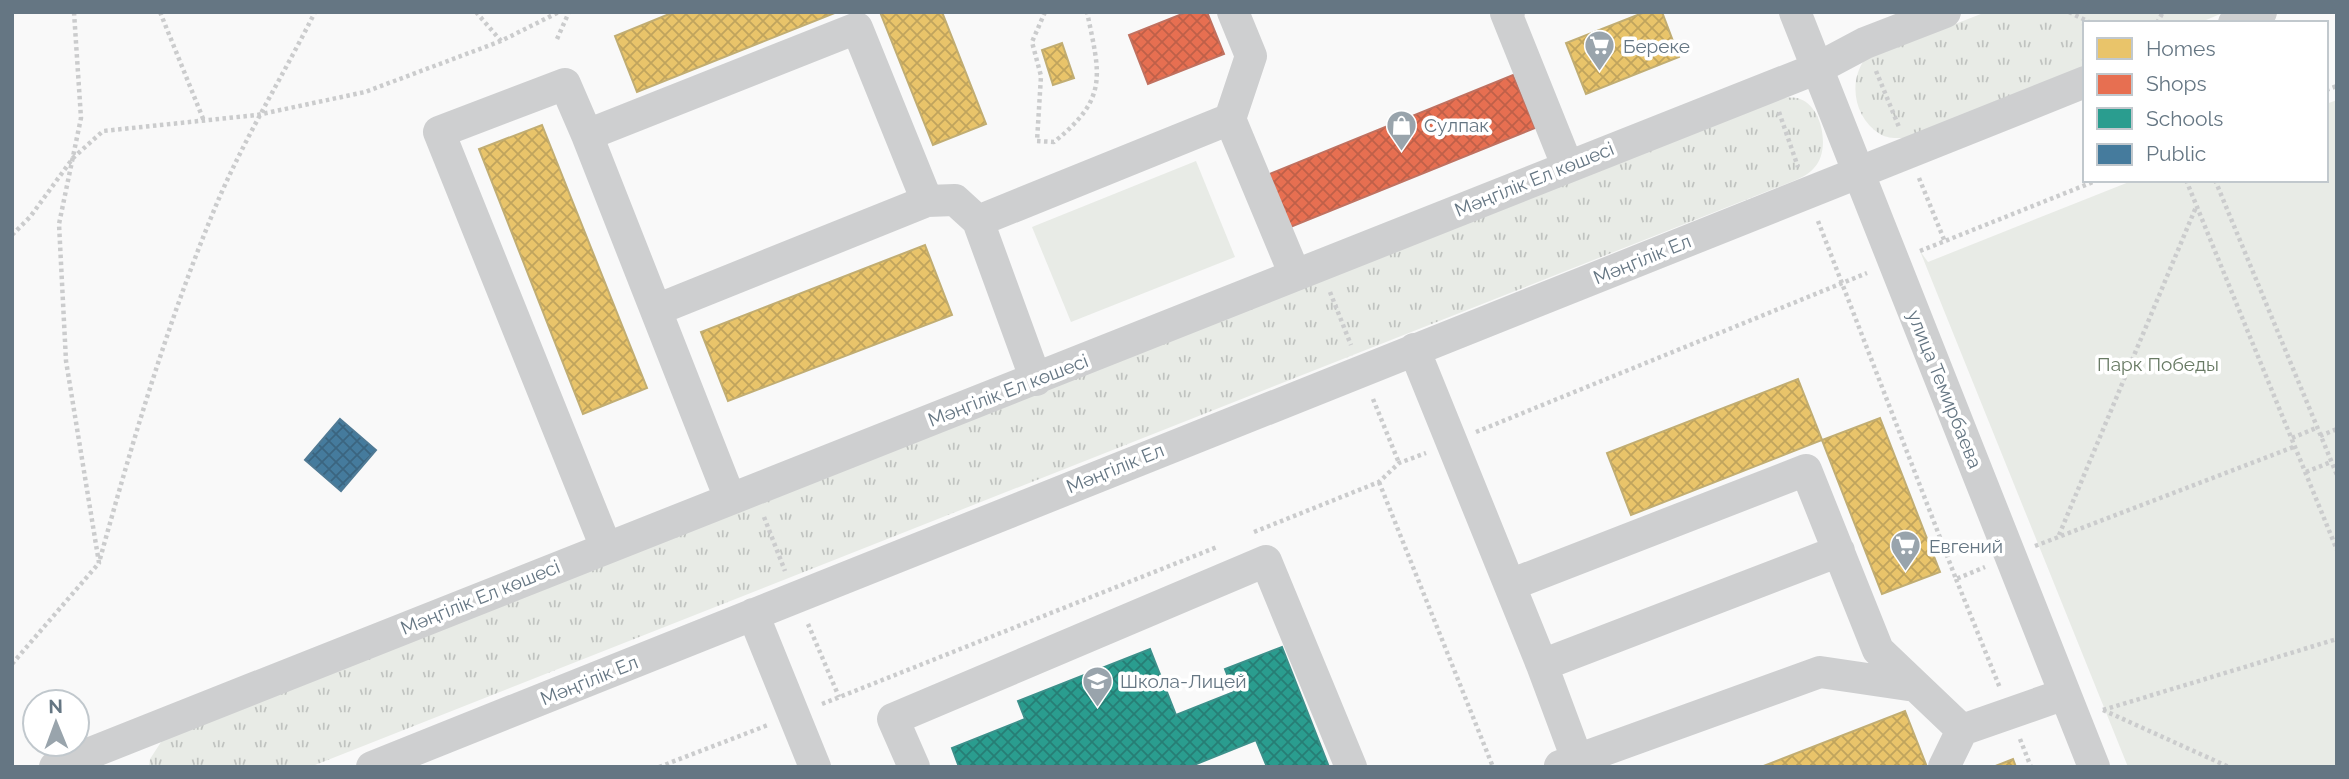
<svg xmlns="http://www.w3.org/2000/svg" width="2349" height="779" font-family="Raleway,sans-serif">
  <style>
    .grass { fill: url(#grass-tufts) }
    .green { fill: #e8ebe6 }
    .homes { fill: url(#homes-cross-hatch); stroke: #c1ad72; stroke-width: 2 }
    .shops { fill: url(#shops-cross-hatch); stroke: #c07160; stroke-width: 2 }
    .schools { fill: url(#schools-cross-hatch); stroke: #3c918b; stroke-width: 2 }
    .public { fill: url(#public-cross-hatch); stroke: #4f7a95; stroke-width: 2 }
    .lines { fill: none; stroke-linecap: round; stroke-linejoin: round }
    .path { stroke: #cbcccd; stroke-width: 4.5; stroke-dasharray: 3.5 3.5; stroke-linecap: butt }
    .minor { stroke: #cecfd0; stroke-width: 32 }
    .labels { text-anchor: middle; stroke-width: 7; stroke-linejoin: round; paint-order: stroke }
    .poi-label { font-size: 19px; fill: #657683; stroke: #fff; text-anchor: start }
    .street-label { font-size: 19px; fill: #657683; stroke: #fff }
    .park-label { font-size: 19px; fill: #687a64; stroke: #fff }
  </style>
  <defs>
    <pattern id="grass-tufts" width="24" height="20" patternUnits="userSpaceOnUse" patternTransform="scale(1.75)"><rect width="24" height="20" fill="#e8ebe6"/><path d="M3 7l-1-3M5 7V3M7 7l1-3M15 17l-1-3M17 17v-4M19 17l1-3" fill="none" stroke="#c0c3c0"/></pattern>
    <pattern id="homes-cross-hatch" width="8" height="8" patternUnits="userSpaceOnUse" patternTransform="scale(1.75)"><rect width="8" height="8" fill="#e9c46a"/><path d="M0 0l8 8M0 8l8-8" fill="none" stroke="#c0a45d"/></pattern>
    <pattern id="shops-cross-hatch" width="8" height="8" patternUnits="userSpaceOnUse" patternTransform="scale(1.75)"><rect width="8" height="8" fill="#e76f51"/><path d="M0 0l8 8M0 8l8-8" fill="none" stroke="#bf6049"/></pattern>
    <pattern id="schools-cross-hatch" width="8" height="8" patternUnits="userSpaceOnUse" patternTransform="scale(1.75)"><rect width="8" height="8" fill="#2a9d8f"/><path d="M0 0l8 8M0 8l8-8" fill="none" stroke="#277e75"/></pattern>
    <pattern id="public-cross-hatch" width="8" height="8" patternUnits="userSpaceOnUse" patternTransform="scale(1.75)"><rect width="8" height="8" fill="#457b9d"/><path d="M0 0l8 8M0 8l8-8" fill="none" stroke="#3b6580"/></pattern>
  </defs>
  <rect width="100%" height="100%" fill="#f9f9f9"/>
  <path class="grass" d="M1986 12H2225L2199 23H2085V68L1908 138C1898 138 1888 139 1880 134 1854 118 1848 82 1865 59Z
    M1781 97C1786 98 1792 97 1797 98 1823 104 1831 151 1814 168 1808 175 1799 179 1791 182L310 767H149L150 759 163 739Z"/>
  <path class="green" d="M2337 100V767H2128L1920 251 1928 262 2134 180H2326V104Z
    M1196 161 1235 257 1071 322 1032 227Z"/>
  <path class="homes" d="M674 12H837L637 92 615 36Z
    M880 12H942L986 124 933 145Z
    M1645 12H1662L1679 57 1586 94 1566 43Z
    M1062 43 1074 78 1053 85 1042 50Z
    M542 125 647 388 583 414 479 149Z
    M925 245 952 315 728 401 701 332Z
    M1798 379 1822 440 1631 515 1607 453Z
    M1880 418 1940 572 1882 594 1822 440Z
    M1905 711 1927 767H1761Z
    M2013 759 2016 767H1993Z"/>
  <path class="shops" d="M1187 12H1207L1224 54 1148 84 1129 35Z
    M1513 75 1535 128 1288 228 1267 175Z"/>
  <path class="schools" d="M1282 647 1329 767H1267L1256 740 1189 767H959L952 748 1025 719 1018 701 1150 649 1176 715 1234 692 1225 669Z"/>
  <path class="public" d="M340 419 376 450 341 491 305 460Z"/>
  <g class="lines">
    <path class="path" d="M160 12 204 121
      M476 12 501 41
      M1045 12 1032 42 1041 76 1037 141 1054 142C1109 98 1100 75 1087 12
      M2069 12 2091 23
      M2157 23 2163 12
      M557 39 569 12
      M1876 71 1899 127
      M2326 90 2337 86
      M1779 112 1798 167
      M1919 178 1945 242
      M2186 180 2337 550
      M2215 180 2337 475
      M1818 221 1956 579 1985 567
      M12 235 30 217 73 158 103 131 257 115 365 92 501 41 559 12
      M1920 251 2098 180
      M1330 292 1351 345
      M1373 399 1399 463
      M1476 432 1867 273
      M2320 436 2337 429
      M2292 438 2316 428
      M2306 472 2331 462
      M1379 482 1493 767
      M764 517 785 571
      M1254 532 1379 482 1399 463 1426 453
      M2059 535 2196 207
      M2035 546 2296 446
      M100 559C134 436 170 314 220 196 248 132 284 74 315 12
      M1956 579 2000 688
      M808 624 839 697
      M12 664 99 563 66 361 59 224 81 118 74 12
      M822 704 1217 547
      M2103 710 2337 639
      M2103 710 2229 767
      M2020 739 2031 767
      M659 767 768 725"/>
    <path class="minor" d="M1233 12 1251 56 1230 119 1295 275
      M1509 12 1506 13 1567 165
      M1795 12 2094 767
      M2234 23 2261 12
      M587 135 565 84 439 132 601 535
      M978 221 1230 119
      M656 310 927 201
      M1414 349 1542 665 1580 767
      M725 486 587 135 857 28 927 201 955 200 978 221 1036 380
      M1510 585 1806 470 1878 650 1962 730
      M753 614 815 767
      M1542 665 1839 551
      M1560 766 1820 672 1915 686
      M55 767 1818 68 1865 43 1945 12
      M372 767 2085 82
      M914 767 893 719 1266 561 1351 767
      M1944 767 1962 730 2065 694"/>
  </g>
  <defs>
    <symbol id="supermarket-pin" viewBox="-11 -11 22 30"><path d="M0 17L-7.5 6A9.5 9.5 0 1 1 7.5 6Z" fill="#99a4ac" stroke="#fff"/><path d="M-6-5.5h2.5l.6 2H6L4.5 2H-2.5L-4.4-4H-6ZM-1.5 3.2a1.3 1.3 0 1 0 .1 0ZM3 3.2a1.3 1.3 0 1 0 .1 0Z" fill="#fff"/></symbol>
    <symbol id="shop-pin" viewBox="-11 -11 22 30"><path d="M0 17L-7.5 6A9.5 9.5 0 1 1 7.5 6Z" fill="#99a4ac" stroke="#fff"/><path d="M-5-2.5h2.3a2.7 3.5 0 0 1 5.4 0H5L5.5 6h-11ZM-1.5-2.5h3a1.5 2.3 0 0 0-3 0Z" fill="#fff"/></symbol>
    <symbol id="school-pin" viewBox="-11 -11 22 30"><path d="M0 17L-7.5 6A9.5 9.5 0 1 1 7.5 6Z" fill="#99a4ac" stroke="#fff"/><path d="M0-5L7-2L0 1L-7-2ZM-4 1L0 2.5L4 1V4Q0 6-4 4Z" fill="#fff"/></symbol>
  </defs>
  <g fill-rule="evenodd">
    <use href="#supermarket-pin" x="1582" y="28" width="35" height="47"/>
    <use href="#shop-pin" x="1384" y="108" width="35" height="47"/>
    <use href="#supermarket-pin" x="1888" y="528" width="35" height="47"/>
    <use href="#school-pin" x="1080" y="664" width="35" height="47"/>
  </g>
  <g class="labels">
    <g class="poi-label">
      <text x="1623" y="53">Береке</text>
      <text x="1424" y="132">Сулпак</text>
      <text x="1929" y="553">Евгений</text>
      <text x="1120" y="688">Школа-Лицей</text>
    </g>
    <g class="street-label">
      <text transform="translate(1534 179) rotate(-22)" y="7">Мәңгілік Ел көшесі</text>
      <text transform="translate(1642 259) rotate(-22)" y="7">Мәңгілік Ел</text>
      <text transform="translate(1945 389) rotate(68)" y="7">улица Темирбаева</text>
      <text transform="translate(1008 390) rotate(-21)" y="7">Мәңгілік Ел көшесі</text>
      <text transform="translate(1115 468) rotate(-22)" y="7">Мәңгілік Ел</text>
      <text transform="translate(480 597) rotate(-22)" y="7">Мәңгілік Ел көшесі</text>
      <text transform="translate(589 680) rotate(-22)" y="7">Мәңгілік Ел</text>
    </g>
    <g class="park-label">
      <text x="2158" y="371">Парк Победы</text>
    </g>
  </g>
  <rect width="2349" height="779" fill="none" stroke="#657683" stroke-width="28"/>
  <rect x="2083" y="21" width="245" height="161" fill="#ffffff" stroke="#c1c8cd" stroke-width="2"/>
  <rect x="2097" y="38" width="35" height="21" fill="#e9c46a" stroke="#c1c8cd" stroke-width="2"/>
  <text x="2146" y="56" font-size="21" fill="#657683">Homes</text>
  <rect x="2097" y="74" width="35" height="21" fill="#e76f51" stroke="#c1c8cd" stroke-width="2"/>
  <text x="2146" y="91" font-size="21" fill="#657683">Shops</text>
  <rect x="2097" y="108" width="35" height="21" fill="#2a9d8f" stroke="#c1c8cd" stroke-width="2"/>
  <text x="2146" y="126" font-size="21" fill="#657683">Schools</text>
  <rect x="2097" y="144" width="35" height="21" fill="#457b9d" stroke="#c1c8cd" stroke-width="2"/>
  <text x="2146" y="161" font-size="21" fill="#657683">Public</text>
  <g transform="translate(56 723) rotate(359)"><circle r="33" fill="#ffffff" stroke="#c1c8cd" stroke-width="2"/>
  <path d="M0-5L12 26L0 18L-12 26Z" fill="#99a4ac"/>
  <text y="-10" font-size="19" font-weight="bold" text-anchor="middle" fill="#657683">N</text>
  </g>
</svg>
